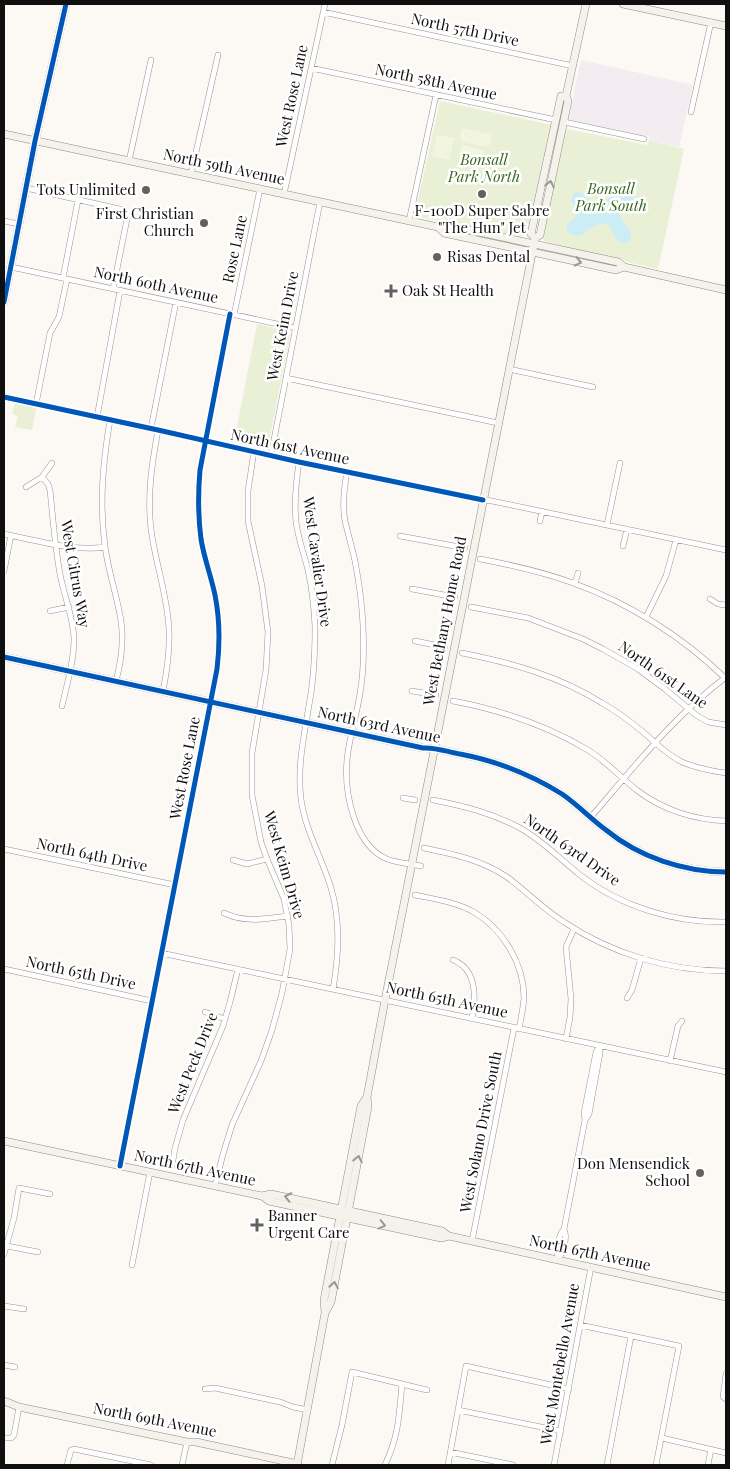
<svg xmlns="http://www.w3.org/2000/svg" width="730" height="1469" font-family="'Playfair Display',serif">
  <style>
    .industrial { fill: #f3edf1 }
    .green { fill: #e9f0d5 }
    .pitch { fill: #f2f5df }
    .water { fill: #ccedf5 }
    .lines { fill: none; stroke-linecap: round; stroke-linejoin: round }
    .street-casing { stroke: #969493; stroke-width: 6 }
    .secondary-casing { stroke: #8c8b89; stroke-width: 8 }
    .street { stroke: #fffefe; stroke-width: 5 }
    .secondary { stroke: #f5f2eb; stroke-width: 7 }
    .cycleway-casing { stroke: #fff; stroke-width: 8 }
    .cycleway { stroke: #0057b8; stroke-width: 5 }
    .oneway { stroke: #999793 }
    .poi-dot { fill: #626160; stroke: #fff; stroke-width: 2 }
    .labels { text-anchor: middle; stroke-width: 5; stroke-linejoin: round; paint-order: stroke }
    .street-label { font-size: 15px; fill: #0f0f0f; stroke: #fff }
    .park-label { font-size: 15px; font-style: italic; fill: #396720; stroke: #fff }
    .poi-label { font-size: 15px; fill: #0f0f0f; stroke: #fff; text-anchor: end }
  </style>
  <rect width="100%" height="100%" fill="#fcf9f5"/>
  <path class="industrial" d="M581 60 693 85 679 147 649 140V137L568 120Z"/>
  <path class="green" d="M440 101 552 125 529 233C521 240 508 234 498 234L416 216 415 213Z
    M567 129 647 145 649 140 684 149 658 269 592 254 544 241 542 237 565 131Z
    M257 324 288 331 290 335 268 447 265 449 234 442Z
    M15 403 36 408 32 430 15 427 18 416 12 414Z"/>
  <path class="pitch" d="M464 128 490 134 492 137 490 145 486 147 462 142C459 137 459 131 464 128Z
    M437 135 454 138 449 160 432 156Z
    M462 145 484 150 481 165 459 160Z"/>
  <path class="water" d="M626 187 632 189 634 193 633 200 622 207 619 213C621 226 639 230 627 243 614 244 615 231 607 224 602 224 598 224 594 226 583 232 580 243 566 230L567 225 576 217 577 215 571 198 575 192C586 191 588 200 594 207 611 209 605 189 626 187Z"/>
  <g class="lines">
    <defs>
      <path id="street" d="M323 12 573 66
        M311 68 556 120
        M691 112 711 22
        M564 122 644 139
        M129 161 151 60
        M191 174 218 55
        M26 188 124 210 128 214 113 289
        M284 194 325 4
        M4 221 19 224
        M409 221 436 95
        M11 267 296 328
        M63 278 78 200
        M234 315 260 189
        M509 369 593 387
        M286 378 498 423
        M4 397 392 482 475 499 492 501 726 550
        M36 404 50 333 59 317 67 279
        M97 417 120 291
        M110 420C103 462 99 503 105 546 108 571 117 595 121 621 124 641 121 662 116 681
        M151 428 176 302
        M158 430C152 463 147 495 151 529 155 562 168 597 169 630 170 651 167 671 163 691
        M271 455 320 202
        M299 462C296 482 294 502 296 522 298 538 304 554 308 570 312 588 314 607 315 626 315 652 314 679 309 705 304 737 297 766 301 799 305 830 322 858 331 888 341 921 339 955 333 989
        M347 472C344 488 342 504 345 521 348 534 352 547 355 561 359 582 362 603 363 625 364 647 364 671 360 693 357 715 349 737 347 760 344 792 354 845 387 859 398 863 410 864 421 866
        M42 477 48 484 50 490C53 519 55 547 60 574 64 596 73 616 74 638 74 661 67 684 62 706
        M26 487 42 477 52 463
        M540 521 542 511
        M607 525 620 463
        M4 534C34 540 75 552 105 547
        M400 536 465 548
        M623 546 627 529
        M480 559C512 565 543 572 573 583 629 603 683 637 725 678
        M4 571 11 535
        M575 583 578 573
        M412 589 455 597
        M710 599 718 604 726 605
        M471 607 528 618 583 639 603 649 638 669 665 689 696 715 708 722 726 725
        M50 611 69 607
        M646 617 666 576 676 540
        M415 641 445 647
        M462 653C512 663 559 676 602 703 616 711 630 721 643 732 655 742 667 755 682 762 696 768 711 771 726 773
        M412 691 436 695
        M453 701C501 710 546 725 588 750 606 761 621 778 638 791 663 810 695 820 726 821
        M403 798 415 800
        M433 800C464 806 492 813 520 828 542 840 560 859 580 875 621 907 675 923 726 922
        M591 817C633 768 674 716 726 677
        M424 848C453 854 482 860 507 877 526 891 543 909 564 922 612 954 669 971 726 971
        M4 849 175 885
        M233 860 247 864 267 859
        M415 895C435 899 456 902 474 912 503 929 524 964 524 998 523 1009 521 1019 519 1029
        M224 913C245 923 265 919 288 916
        M161 953 726 1072
        M453 960C477 969 476 998 472 1019
        M4 969 152 1001
        M627 998 632 990 641 958
        M205 1012 225 1019
        M566 1039 570 1017 571 999 566 947 574 929
        M670 1061 678 1026 682 1021
        M585 1120 589 1114 600 1053V1046
        M120 1166 217 669C220 644 220 620 215 595 211 576 204 558 201 539 198 516 198 493 200 470L230 314
        M172 1166 175 1148 183 1120 223 1026 230 1002 238 969
        M215 1186 223 1154 232 1125 261 1061 272 1030 282 993 290 949 289 925 284 899 267 859 261 842 252 795V753L266 670 268 632 262 586 248 521V491L254 451
        M472 1241 514 1028
        M7 1246 38 1252
        M4 1254 14 1218 19 1188 50 1194
        M559 1259C563 1251 568 1238 564 1229
        M558 1260C557 1250 557 1237 564 1229L585 1120 584 1113 596 1052 600 1046
        M132 1265 150 1172
        M4 1306 24 1309
        M580 1325 679 1346 656 1465
        M4 1365 15 1367
        M726 1374 723 1397 726 1399
        M205 1389 215 1388 280 1402 293 1407 308 1410
        M458 1410 561 1431
        M4 1438H11L14 1435 19 1407
        M662 1438 726 1453
        M450 1452 513 1465
        M67 1465 71 1450 74 1449 151 1465
        M182 1465 187 1442
        M332 1465 342 1425 352 1372 427 1390
        M385 1465C399 1435 399 1416 402 1384
        M448 1465 466 1366 569 1389
        M554 1465 591 1267
        M607 1465 631 1336
        M708 1465 711 1449"/>
      <path id="secondary" d="M623 4 726 26
        M4 134 438 227 446 225 618 262 624 267 726 290
        M438 227 444 233 616 270 624 267
        M535 238 540 235 568 101 566 96 586 4
        M4 302 35 141 66 4
        M4 657 423 748C435 747 448 752 460 754 497 761 530 774 562 794 578 805 591 819 606 830 639 857 684 872 726 872
        M4 1141 262 1196 269 1201 441 1238 449 1236 726 1297
        M262 1196 271 1194 442 1231 449 1236
        M325 1313 324 1300 361 1106 367 1097
        M4 1401 19 1407 187 1442H196L298 1464
        M297 1465 325 1313 331 1302 368 1107 367 1097 385 1000 534 244 535 238 531 234 561 96H566"/>
    </defs>
    <use href="#street" class="street-casing"/>
    <use href="#secondary" class="secondary-casing"/>
    <use href="#street" class="street"/>
    <use href="#secondary" class="secondary"/>
    <defs>
      <path id="cycleway" d="M4 302 35 141 66 4
        M4 397 158 430 299 462 483 500
        M4 657 423 748C435 747 448 752 460 754 497 761 530 774 562 794 578 805 591 819 606 830 639 857 684 872 726 872
        M120 1166 217 669C220 644 220 620 215 595 211 576 204 558 201 539 198 516 198 493 200 470L230 314"/>
    </defs>
    <use href="#cycleway" class="cycleway-casing"/>
    <use href="#cycleway" class="cycleway"/>
  </g>
  <defs><path id="oneway-chevron" d="M-2-3.5L2.5 0L-2 3.5" fill="none" stroke-width="1.6" stroke-linecap="round" stroke-linejoin="round" transform="scale(1.25)"/></defs>
  <g class="oneway">
    <use href="#oneway-chevron" transform="translate(550 184) rotate(-78)"/>
    <use href="#oneway-chevron" transform="translate(578 262) rotate(13)"/>
    <use href="#oneway-chevron" transform="translate(358 1159) rotate(-78)"/>
    <use href="#oneway-chevron" transform="translate(288 1197) rotate(-168)"/>
    <use href="#oneway-chevron" transform="translate(382 1225) rotate(13)"/>
    <use href="#oneway-chevron" transform="translate(334 1285) rotate(-80)"/>
  </g>
  <g class="poi-dot">
    <circle cx="146" cy="190" r="5"/>
    <circle cx="482" cy="194" r="5"/>
    <circle cx="204" cy="223" r="5"/>
    <circle cx="437" cy="257" r="5"/>
    <path d="M388.5 283.5h5v5h5v5h-5v5h-5v-5h-5v-5h5z"/>
    <circle cx="700" cy="1173" r="5"/>
    <path d="M254.5 1217.5h5v5h5v5h-5v5h-5v-5h-5v-5h5z"/>
  </g>
  <g class="labels">
    <g class="street-label">
      <text transform="translate(465 30) rotate(12)" y="5">North 57th Drive</text>
      <text transform="translate(436 82) rotate(12)" y="5">North 58th Avenue</text>
      <text transform="translate(292 96) rotate(-78)" y="5">West Rose Lane</text>
      <text transform="translate(224 167) rotate(12)" y="5">North 59th Avenue</text>
      <text transform="translate(235 249) rotate(-78)" y="5">Rose Lane</text>
      <text transform="translate(156 285) rotate(12)" y="5">North 60th Avenue</text>
      <text transform="translate(283 326) rotate(-79)" y="5">West Keim Drive</text>
      <text transform="translate(290 447) rotate(12)" y="5">North 61st Avenue</text>
      <text transform="translate(317 562) rotate(82)" y="5">West Cavalier Drive</text>
      <text transform="translate(75 574) rotate(80)" y="5">West Citrus Way</text>
      <text transform="translate(445 621) rotate(-79)" y="5">West Bethany Home Road</text>
      <text transform="translate(663 675) rotate(35)" y="5">North 61st Lane</text>
      <text transform="translate(379 725) rotate(12)" y="5">North 63rd Avenue</text>
      <text transform="translate(185 768) rotate(-79)" y="5">West Rose Lane</text>
      <text transform="translate(572 850) rotate(35)" y="5">North 63rd Drive</text>
      <text transform="translate(92 855) rotate(12)" y="5">North 64th Drive</text>
      <text transform="translate(284 865) rotate(74)" y="5">West Keim Drive</text>
      <text transform="translate(81 973) rotate(12)" y="5">North 65th Drive</text>
      <text transform="translate(447 1000) rotate(12)" y="5">North 65th Avenue</text>
      <text transform="translate(193 1063) rotate(-68)" y="5">West Peck Drive</text>
      <text transform="translate(481 1132) rotate(-79)" y="5">West Solano Drive South</text>
      <text transform="translate(195 1168) rotate(12)" y="5">North 67th Avenue</text>
      <text transform="translate(590 1253) rotate(12)" y="5">North 67th Avenue</text>
      <text transform="translate(560 1364) rotate(-80)" y="5">West Montebello Avenue</text>
      <text transform="translate(155 1420) rotate(11)" y="5">North 69th Avenue</text>
    </g>
    <g class="park-label">
      <text x="484" y="165">Bonsall<tspan x="484" dy="17">Park North</tspan></text>
      <text x="611" y="194">Bonsall<tspan x="611" dy="17">Park South</tspan></text>
    </g>
    <g class="poi-label">
      <text x="136" y="195">Tots Unlimited</text>
      <text x="482" y="216" text-anchor="middle">F-100D Super Sabre<tspan x="482" dy="17">"The Hun" Jet</tspan></text>
      <text x="194" y="219">First Christian<tspan x="194" dy="17">Church</tspan></text>
      <text x="447" y="262" text-anchor="start">Risas Dental</text>
      <text x="402" y="296" text-anchor="start">Oak St Health</text>
      <text x="690" y="1169">Don Mensendick<tspan x="690" dy="17">School</tspan></text>
      <text x="268" y="1221" text-anchor="start">Banner<tspan x="268" dy="17">Urgent Care</tspan></text>
    </g>
  </g>
  <rect width="730" height="1469" fill="none" stroke="#0f0f0f" stroke-width="10"/>
</svg>
